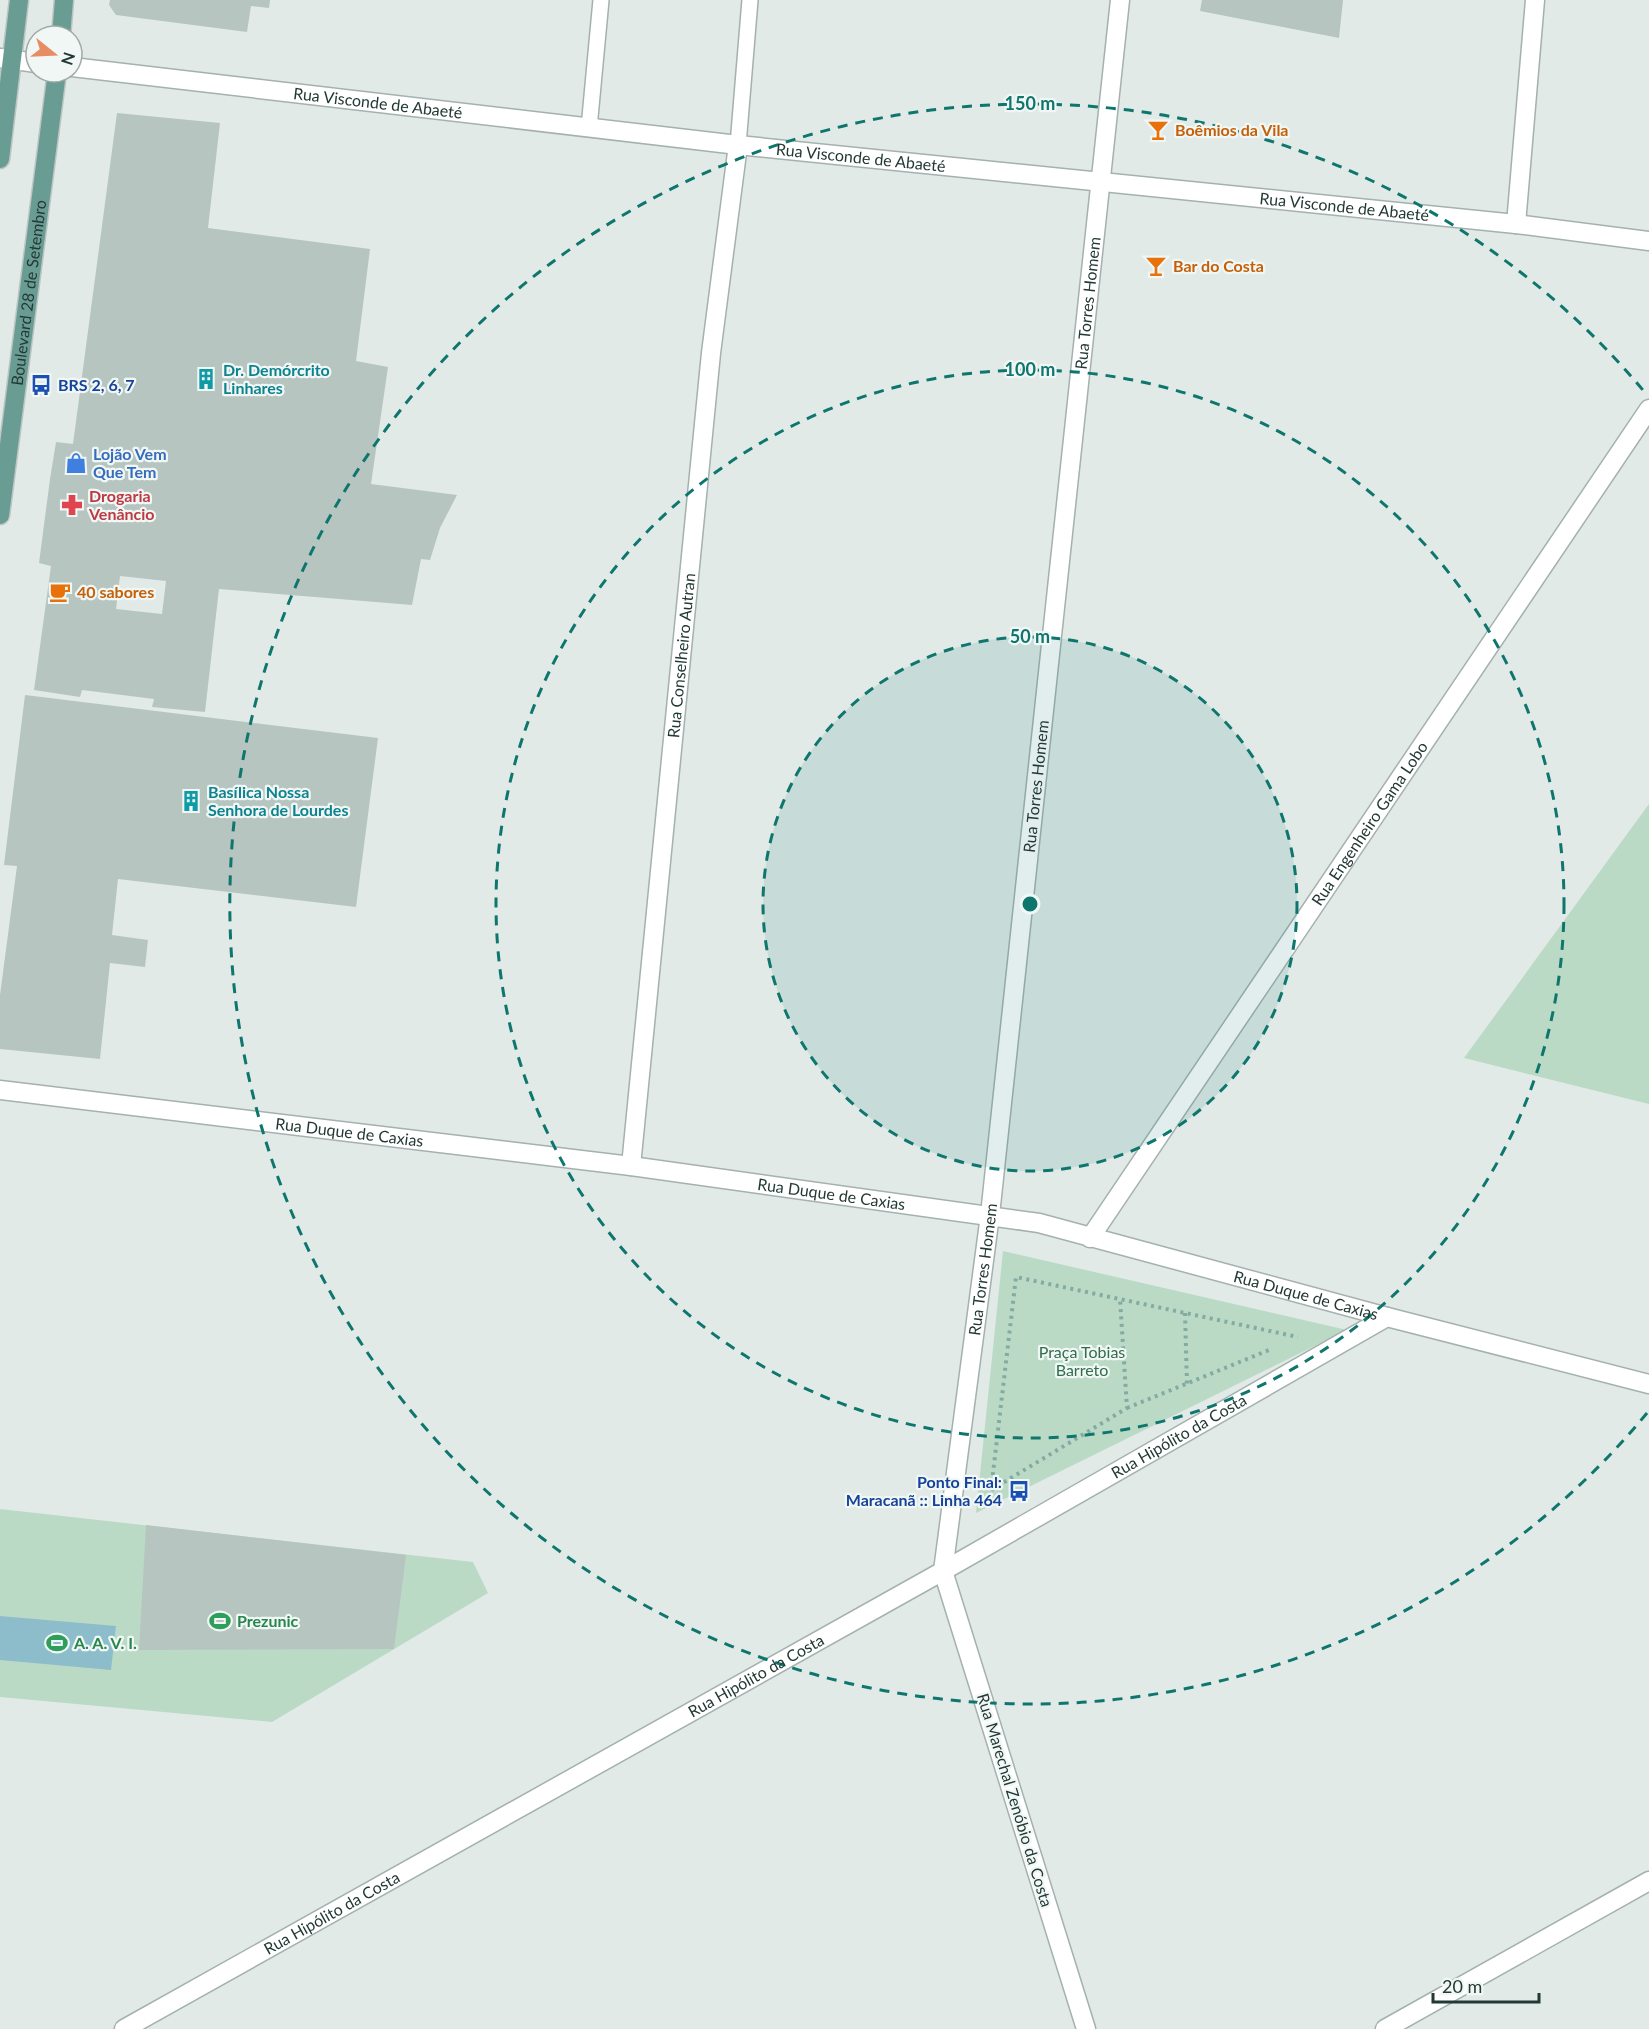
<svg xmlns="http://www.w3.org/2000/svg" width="1649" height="2029" font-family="Lato,sans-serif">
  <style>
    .green { fill: #bbdac6 }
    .water { fill: #8dbdcb }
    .building { fill: #b7c5c0; fill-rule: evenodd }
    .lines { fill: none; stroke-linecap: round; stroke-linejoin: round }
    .service-casing { stroke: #a4b1ae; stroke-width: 18 }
    .minor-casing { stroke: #a4b1ae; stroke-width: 21 }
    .tertiary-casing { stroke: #a4b1ae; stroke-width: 21 }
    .primary-casing { stroke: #bdc4c2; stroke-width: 21 }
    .path { stroke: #84aba2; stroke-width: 4; stroke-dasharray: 3 4.5; stroke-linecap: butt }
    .service { stroke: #fff; stroke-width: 15 }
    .minor { stroke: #fff; stroke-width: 18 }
    .tertiary { stroke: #fff; stroke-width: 18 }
    .primary { stroke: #699c93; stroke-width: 18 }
    .ring { fill: none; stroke: #0f766e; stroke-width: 3; stroke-dasharray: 10 8 }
    .labels { text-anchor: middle; stroke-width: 4.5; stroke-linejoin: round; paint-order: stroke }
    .street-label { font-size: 16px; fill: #233935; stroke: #f1f7f5 }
    .food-label { font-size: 16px; font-weight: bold; fill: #c56008; stroke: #f1f7f5; text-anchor: start }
    .culture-label { font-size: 16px; font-weight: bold; fill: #0d838f; stroke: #f1f7f5; text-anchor: start }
    .transit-label { font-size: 16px; font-weight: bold; fill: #164399; stroke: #f1f7f5; text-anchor: start }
    .shop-label { font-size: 16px; font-weight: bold; fill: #366cbe; stroke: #f1f7f5; text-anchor: start }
    .health-label { font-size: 16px; font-weight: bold; fill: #be3a42; stroke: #f1f7f5; text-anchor: start }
    .park-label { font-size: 16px; fill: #306d4c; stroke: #f1f7f5 }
    .leisure-label { font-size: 16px; font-weight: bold; fill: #27864d; stroke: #f1f7f5; text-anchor: start }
    .centre { fill: #0f766e; stroke: #f1f7f5; stroke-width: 3 }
    .ring-label { font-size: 18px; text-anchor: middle; font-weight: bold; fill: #0f766e; stroke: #f1f7f5; stroke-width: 4.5; stroke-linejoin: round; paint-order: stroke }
  </style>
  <rect width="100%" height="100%" fill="#e1eae7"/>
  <path class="green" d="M1649 804V1104L1464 1058Z
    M1003 1251 1347 1330 976 1513Z
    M0 1509 473 1562 488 1593 272 1722 0 1697Z"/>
  <path class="water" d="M0 1616 116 1626 111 1670 0 1660Z"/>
  <path class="building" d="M110 0H270L269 8 251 6 247 32 116 15 109 5Z
    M1202 0H1343L1339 38 1200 11Z
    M117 113 220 123 208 228 370 249 356 361 388 367 371 484 457 495 440 528 430 560 421 559 412 605 219 589 205 712 152 707 154 699 82 690 80 697 34 690 51 566 39 563 50 479 56 442 73 444ZM120 576 166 581 162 614 116 609Z
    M25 695 378 738 356 907 118 879 112 935 148 940 145 967 110 963 100 1059 0 1049V995L17 866 4 865Z
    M146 1525 406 1555 394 1649 139 1650Z"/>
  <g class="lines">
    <defs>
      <path id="service" d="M589 128 601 0
        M738 145 750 0"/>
      <g id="minor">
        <path d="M0 58 36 63"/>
        <path id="s1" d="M72 67 738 145 1516 224 1649 241"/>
        <path d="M1516 224 1535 0"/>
        <path id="s2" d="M631 1166 711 353 738 145"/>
        <path id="s3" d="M1090 1238 1649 409"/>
        <path id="s4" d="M124 2029 943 1571 1387 1317"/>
        <path d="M1385 2029 1649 1881"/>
      </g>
      <g id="tertiary">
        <path id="s5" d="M0 1090 631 1166 1039 1223 1387 1317 1649 1384"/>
        <path id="s6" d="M1086 2029 943 1571 990 1215 1120 0"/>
      </g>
      <g id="primary">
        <path d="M61 36 64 0"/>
        <path d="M0 159 19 0"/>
        <path id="s7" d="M0 515 57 72"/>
      </g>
    </defs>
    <use href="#service" class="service-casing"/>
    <use href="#minor" class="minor-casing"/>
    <use href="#tertiary" class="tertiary-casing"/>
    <use href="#primary" class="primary-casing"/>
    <path class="path" d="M1185 1313 1187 1384
      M1127 1408 1269 1350
      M991 1490 1016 1277 1298 1337
      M991 1490 1127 1408 1120 1299"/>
    <use href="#service" class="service"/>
    <use href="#minor" class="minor"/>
    <use href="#tertiary" class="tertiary"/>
    <use href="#primary" class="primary"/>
  </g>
  <circle cx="1030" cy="904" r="267" fill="#0f766e" fill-opacity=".12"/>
  <g class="ring">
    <circle cx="1030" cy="904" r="267"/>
    <circle cx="1030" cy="904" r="534"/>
    <path d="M1647 1413A800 800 0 1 1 1647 395"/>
  </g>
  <defs>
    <symbol id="bar-bare" viewBox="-9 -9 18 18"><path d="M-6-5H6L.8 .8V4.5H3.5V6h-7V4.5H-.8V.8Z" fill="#e8710a" stroke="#f1f7f5" stroke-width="2.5" paint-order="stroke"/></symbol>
    <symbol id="building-bare" viewBox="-9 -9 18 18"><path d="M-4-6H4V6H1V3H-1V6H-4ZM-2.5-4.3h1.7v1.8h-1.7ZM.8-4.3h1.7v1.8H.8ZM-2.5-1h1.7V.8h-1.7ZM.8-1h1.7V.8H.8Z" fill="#0f9aa8" stroke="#f1f7f5" stroke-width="2.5" paint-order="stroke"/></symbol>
    <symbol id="bus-bare" viewBox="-9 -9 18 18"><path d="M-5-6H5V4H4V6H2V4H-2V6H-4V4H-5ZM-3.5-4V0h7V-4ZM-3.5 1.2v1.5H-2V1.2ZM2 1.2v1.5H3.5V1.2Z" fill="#1a4fb4" stroke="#f1f7f5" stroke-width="2.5" paint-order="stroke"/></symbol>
    <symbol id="shop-bare" viewBox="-9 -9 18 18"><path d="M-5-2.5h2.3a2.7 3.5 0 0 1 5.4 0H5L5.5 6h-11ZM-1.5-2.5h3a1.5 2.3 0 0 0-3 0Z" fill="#3f7fe0" stroke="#f1f7f5" stroke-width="2.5" paint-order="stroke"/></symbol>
    <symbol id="pharmacy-bare" viewBox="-9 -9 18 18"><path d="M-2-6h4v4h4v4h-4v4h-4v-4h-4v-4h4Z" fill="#e0444e" stroke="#f1f7f5" stroke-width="2.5" paint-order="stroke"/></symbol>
    <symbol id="cafe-bare" viewBox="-9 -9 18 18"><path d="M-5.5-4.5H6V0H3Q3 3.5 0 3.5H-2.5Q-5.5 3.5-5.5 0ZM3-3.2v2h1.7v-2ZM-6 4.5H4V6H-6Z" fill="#e8710a" stroke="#f1f7f5" stroke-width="2.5" paint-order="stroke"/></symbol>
    <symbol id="stadium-bare" viewBox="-9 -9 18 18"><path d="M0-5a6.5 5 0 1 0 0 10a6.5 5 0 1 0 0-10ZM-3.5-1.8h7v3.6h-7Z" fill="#2e9e5b" stroke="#f1f7f5" stroke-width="2.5" paint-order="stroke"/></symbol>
  </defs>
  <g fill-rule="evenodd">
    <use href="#bar-bare" x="1143" y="115" width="30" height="30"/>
    <use href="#bar-bare" x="1141" y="251" width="30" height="30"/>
    <use href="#building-bare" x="191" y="364" width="30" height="30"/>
    <use href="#bus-bare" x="26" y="370" width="30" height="30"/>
    <use href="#shop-bare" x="61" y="448" width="30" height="30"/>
    <use href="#pharmacy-bare" x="57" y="490" width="30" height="30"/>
    <use href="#cafe-bare" x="45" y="577" width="30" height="30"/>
    <use href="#building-bare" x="176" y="786" width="30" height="30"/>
    <use href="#bus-bare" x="1004" y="1476" width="30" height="30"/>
    <use href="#stadium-bare" x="205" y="1606" width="30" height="30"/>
    <use href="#stadium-bare" x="42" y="1628" width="30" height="30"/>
  </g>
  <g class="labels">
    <g class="street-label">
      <text dy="6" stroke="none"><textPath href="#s1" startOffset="308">Rua Visconde de Abaeté</textPath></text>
      <text dy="6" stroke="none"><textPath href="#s1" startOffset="794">Rua Visconde de Abaeté</textPath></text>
      <text dy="6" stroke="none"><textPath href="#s1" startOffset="1280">Rua Visconde de Abaeté</textPath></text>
      <text dy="6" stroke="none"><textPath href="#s7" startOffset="224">Boulevard 28 de Setembro</textPath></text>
      <text dy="6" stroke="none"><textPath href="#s6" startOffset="1756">Rua Torres Homem</textPath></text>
      <text dy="6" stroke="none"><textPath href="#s2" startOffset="513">Rua Conselheiro Autran</textPath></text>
      <text dy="6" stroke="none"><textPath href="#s6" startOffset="1270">Rua Torres Homem</textPath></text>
      <text dy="6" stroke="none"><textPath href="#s3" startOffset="500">Rua Engenheiro Gama Lobo</textPath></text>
      <text dy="6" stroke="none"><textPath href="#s5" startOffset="352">Rua Duque de Caxias</textPath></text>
      <text dy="6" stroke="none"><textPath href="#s5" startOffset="838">Rua Duque de Caxias</textPath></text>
      <text dy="6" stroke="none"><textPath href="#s6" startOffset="784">Rua Torres Homem</textPath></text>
      <text dy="6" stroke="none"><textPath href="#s5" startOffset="1324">Rua Duque de Caxias</textPath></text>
      <text dy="6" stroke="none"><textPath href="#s4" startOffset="1210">Rua Hipólito da Costa</textPath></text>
      <text dy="6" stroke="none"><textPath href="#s4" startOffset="724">Rua Hipólito da Costa</textPath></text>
      <text transform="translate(1015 1800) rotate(73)" y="6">Rua Marechal Zenóbio da Costa</text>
      <text dy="6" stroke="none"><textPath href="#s4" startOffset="238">Rua Hipólito da Costa</textPath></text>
    </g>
    <g class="food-label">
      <text x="1175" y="136">Boêmios da Vila</text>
      <text x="1173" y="272">Bar do Costa</text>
      <text x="77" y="598">40 sabores</text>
    </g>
    <g class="culture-label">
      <text x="223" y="376">Dr. Demórcrito<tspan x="223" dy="18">Linhares</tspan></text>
      <text x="208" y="798">Basílica Nossa<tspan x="208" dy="18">Senhora de Lourdes</tspan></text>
    </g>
    <g class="transit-label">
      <text x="58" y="391">BRS 2, 6, 7</text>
      <text x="1002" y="1488" text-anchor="end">Ponto Final:<tspan x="1002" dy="18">Maracanã :: Linha 464</tspan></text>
    </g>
    <g class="shop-label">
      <text x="93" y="460">Lojão Vem<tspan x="93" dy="18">Que Tem</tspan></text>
    </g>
    <g class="health-label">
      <text x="89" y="502">Drogaria<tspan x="89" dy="18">Venâncio</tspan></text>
    </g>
    <g class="park-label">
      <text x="1082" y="1358">Praça Tobias<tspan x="1082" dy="18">Barreto</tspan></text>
    </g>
    <g class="leisure-label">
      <text x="237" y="1627">Prezunic</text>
      <text x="74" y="1649">A. A. V. I.</text>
    </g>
  </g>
  <circle cx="1030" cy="904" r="9" class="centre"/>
  <g class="ring-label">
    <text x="1030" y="110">150 m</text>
    <text x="1030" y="376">100 m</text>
    <text x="1030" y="643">50 m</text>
  </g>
  <g transform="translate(54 54) rotate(108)"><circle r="28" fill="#f1f7f5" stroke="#9faba8" stroke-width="1.5"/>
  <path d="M0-4.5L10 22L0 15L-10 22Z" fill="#e68d63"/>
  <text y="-9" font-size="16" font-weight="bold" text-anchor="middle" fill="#233935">N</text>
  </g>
  <path d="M1433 1993v9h106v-9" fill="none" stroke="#233935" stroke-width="3"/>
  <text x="1442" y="1993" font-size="18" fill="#233935" stroke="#f1f7f5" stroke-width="4.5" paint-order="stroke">20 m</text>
</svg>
